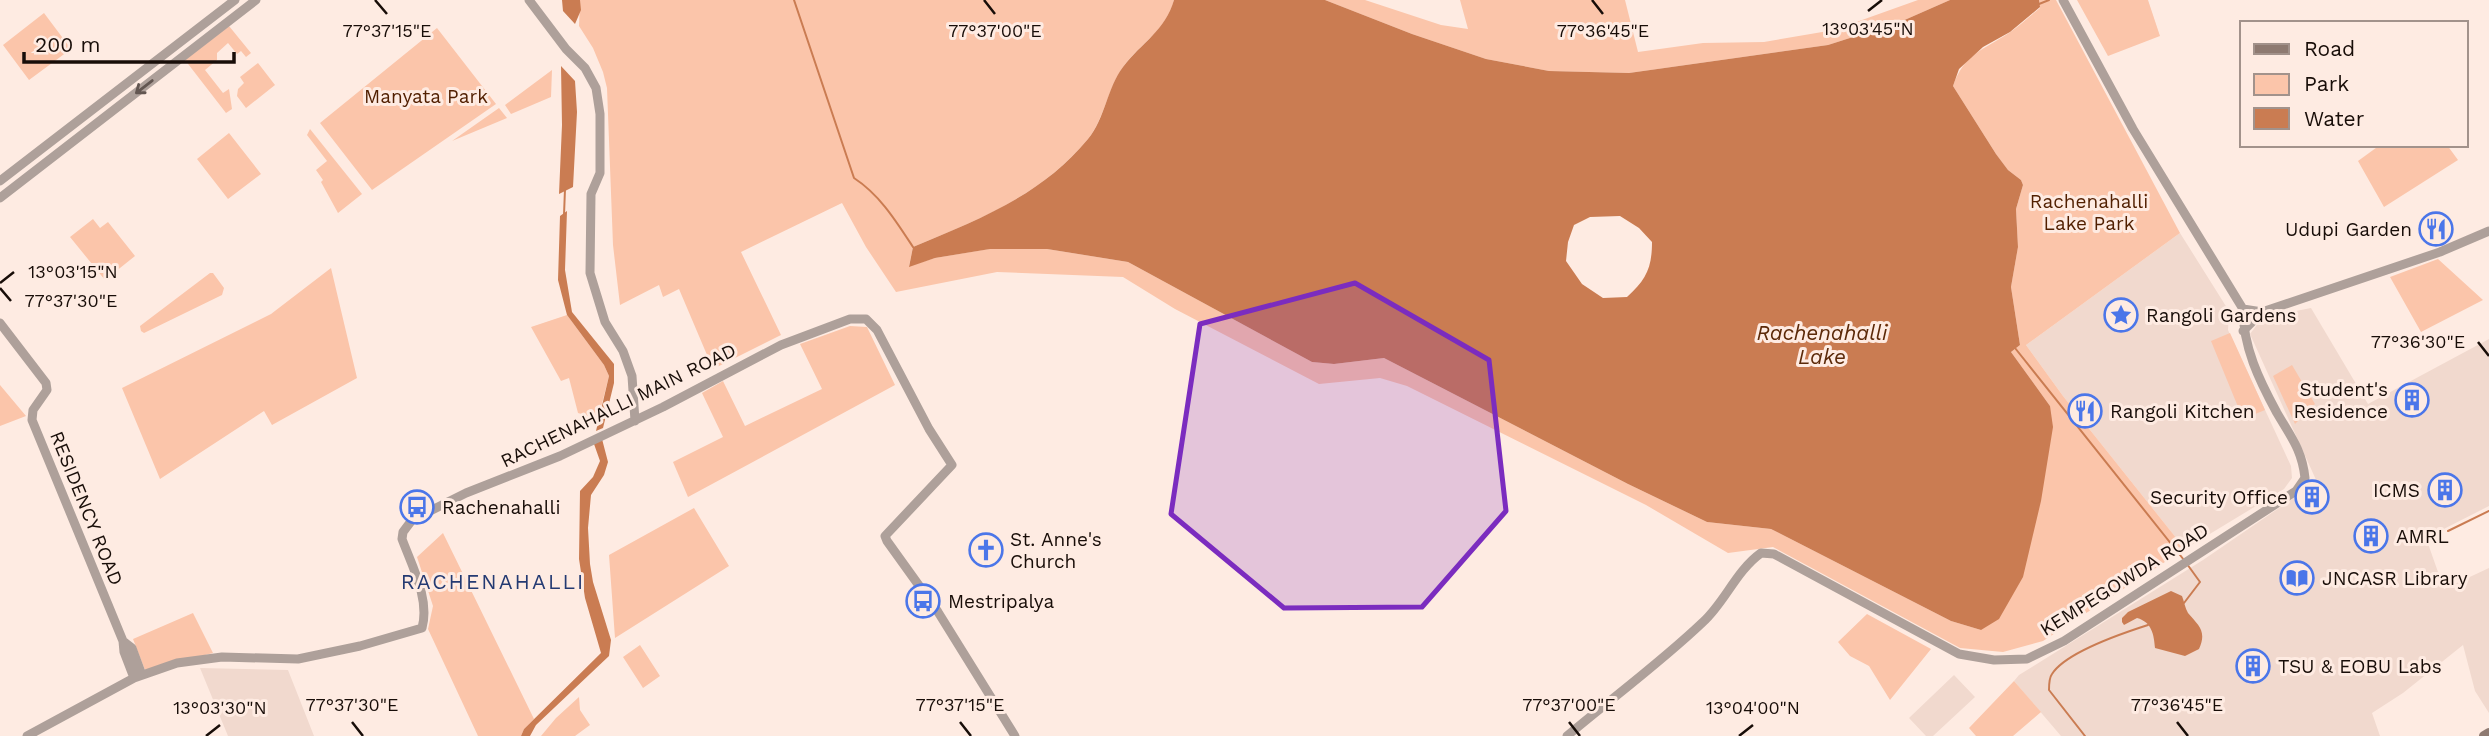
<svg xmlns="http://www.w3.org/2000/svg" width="2489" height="736" font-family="'Work Sans',sans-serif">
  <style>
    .built { fill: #f1d9ce }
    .green { fill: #fbc5aa }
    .water { fill: #ca7c52; fill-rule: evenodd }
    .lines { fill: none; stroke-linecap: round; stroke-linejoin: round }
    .stream { stroke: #ca7c52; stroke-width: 2 }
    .tertiary { stroke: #aea09a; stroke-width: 9 }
    .secondary { stroke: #8e7a71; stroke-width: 10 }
    .oneway { stroke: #635651 }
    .marked { fill: #7b2cbf; fill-opacity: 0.2; stroke: #7b2cbf; stroke-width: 5; stroke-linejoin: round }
    .ticks { fill: none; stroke: #180d08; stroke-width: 2.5 }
    .labels { text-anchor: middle; stroke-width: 6; stroke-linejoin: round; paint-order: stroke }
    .park-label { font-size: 19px; fill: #511f00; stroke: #feebe2 }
    .poi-label { font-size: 19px; fill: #180d08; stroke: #feebe2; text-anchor: start }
    .street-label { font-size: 19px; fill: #180d08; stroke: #feebe2 }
    .water-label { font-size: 21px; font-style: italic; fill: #5c2908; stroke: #feebe2 }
    .neighbourhood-label { font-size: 21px; letter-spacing: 2px; fill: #243a72; stroke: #feebe2 }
    .ticks-label { font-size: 18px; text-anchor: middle; fill: #180d08; stroke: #feebe2; stroke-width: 6; stroke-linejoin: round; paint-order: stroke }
  </style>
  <rect width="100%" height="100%" fill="#feebe2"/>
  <path class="built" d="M2180 233 2229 311 2228 330 2291 466 2292 478 2284 489 2185 549 2063 396 2026 345Z
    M2311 308 2368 404 2489 339V506L2426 538 2444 589 2489 568V713L2475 691 2463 645 2403 693 2372 713 2380 736H2061L2014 681 2019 675 2203 560 2317 482 2250 334 2262 318Z
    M200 668 288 670 314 736H228Z
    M1954 675 1975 697 1933 736H1926L1909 718Z"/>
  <path class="green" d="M580 0H1174C1165 32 1142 41 1123 67 1108 88 1104 119 1088 139 1039 197 981 218 913 247L909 266 935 258 989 249H1047L1128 262 1312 362 1334 364 1384 358 1628 484 1707 522 1771 529 1951 621 1981 630 2050 406 2011 352 2020 345 2011 287 2018 247 2016 209 2023 185 2021 180 2008 170 1996 154 1953 86C1964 54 1983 50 2009 33 2020 25 2030 16 2040 8L2039 0H2056L2180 233 2026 345 2063 396 2185 549 2043 641 2003 652 1960 648 1773 547 1728 553 1646 505 1407 386 1380 378 1319 384 1175 309 1123 277 997 272 896 292 866 247 842 203 741 252 781 335 713 369 679 289 663 297 659 285 620 305 613 245 607 88 603 72 593 48 579 26Z
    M1325 0H1365L1441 25 1468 29 1460 0H1625L1638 52 1703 43 1764 42 1834 30 1918 0H1950L1900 22 1828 45 1629 73 1549 71 1486 59 1412 34Z
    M2077 0H2148L2160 36 2108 56Z
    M44 13 71 49 29 80 3 45Z
    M229 26 251 53 246 57 241 51 237 54 228 43 217 53V60L205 70 223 93 229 89 232 109 226 113 185 60Z
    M437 28 496 104 372 190 320 123Z
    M258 63 275 85 246 108 237 96 238 89 244 83 240 77Z
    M552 70 551 97 511 114 505 105Z
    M499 108 507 118 452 141Z
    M310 129 362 194 338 213 321 182 323 180 316 170 327 161 307 135Z
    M229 133 261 174 228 199 197 159Z
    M2380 145H2447L2458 160 2384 207 2358 161Z
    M93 219 100 228 108 222 135 256 105 280 70 237Z
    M2438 259 2483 300 2421 332 2390 277Z
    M331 268 357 378 272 425 264 411 160 479 122 388 271 314Z
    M210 273H213L224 288 222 295 144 333 141 331 140 326Z
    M567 315 604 365 609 376 598 419 578 413 569 378 561 381 531 327Z
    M850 326 867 327 895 385 688 497 673 462 723 437 702 393 723 381 745 426 822 389 800 344Z
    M2230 333 2265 410 2243 419 2211 341Z
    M2292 365 2315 404 2295 424 2273 376Z
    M0 385 26 416 0 426Z
    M694 508 729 566 615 638 609 555Z
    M443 533 534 719 524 729 521 736H478L428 629 433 606 417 557Z
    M193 613 213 653 145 670 133 639Z
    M1867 614 1931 649 1890 700 1869 666 1850 656 1838 642Z
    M640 645 660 676 643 688 623 657Z
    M2014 681 2041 712 2013 736H1976L1969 728Z
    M579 697 580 710 590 725 575 736H541L556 718Z"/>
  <path class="water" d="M562 0H580L581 10 575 24 563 11Z
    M1174 0H1325L1412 34 1486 59 1549 71 1629 73 1828 45 1900 22 1950 0H2039L2040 7 2010 32 1983 47 1959 69 1953 86 1996 154 2008 170 2021 180 2023 185 2016 209 2018 247 2011 287 2020 345 2011 352 2050 406 2053 427 2041 501 2023 577 1999 619 1981 630 1951 621 1771 529 1707 522 1628 484 1384 358 1334 364 1312 362 1128 262 1047 249H990L935 258 909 267 913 247C979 219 1041 196 1088 139 1105 119 1107 88 1123 67 1142 42 1165 31 1174 0ZM1620 216 1639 228 1652 242C1652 268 1646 280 1627 297L1603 298 1582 284 1566 261 1568 242 1574 225 1590 217Z
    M561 66 575 81 577 112 573 187 559 194 562 125Z
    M567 211 565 270 572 312 614 364V383L603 428 596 431 609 376 604 365 567 315 558 280 560 216Z
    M602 439 608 462 604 475 591 495 588 528 590 564 593 582 611 640 609 656 536 725 530 736H521L524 729 601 653 585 598 579 559 580 491 593 477 600 461 594 444Z
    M2171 591 2182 596C2184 601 2185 608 2188 613 2199 626 2207 631 2199 649L2185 656 2155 648C2154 635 2152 622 2137 618L2124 625 2122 622V618L2128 612Z"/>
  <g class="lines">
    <path class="stream" d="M794 0 854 178C880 195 896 221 913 247
      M2039 4 2049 0
      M564 215 565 189
      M2015 348 2184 560
      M2448 531 2489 511
      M2184 603 2200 582 2187 564
      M2085 736 2049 690C2049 684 2049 678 2052 674 2066 652 2123 633 2148 625"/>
    <path class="tertiary" d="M529 0 566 49 585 68 596 88 600 114V173L591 194 590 273 605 322 623 351 632 376 635 421
      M2063 0 2133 129 2243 309 2262 312
      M0 181 235 0
      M0 198 256 0
      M0 323 46 383 47 390 33 410 32 420 123 641 124 652 134 678
      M2243 331 2262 312 2440 252 2489 231
      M123 641 132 648 142 675
      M27 736 134 678 177 663 222 657 298 659 360 646 422 628C430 599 412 566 402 539L403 532 412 520 466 493 560 456 663 407 781 345 850 319H866L877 330 929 429 952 465 885 536 887 541 938 612 1015 736
      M1567 736C1612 698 1660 663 1703 622 1725 602 1736 571 1761 553L1774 554 1959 654 1994 660 2027 659 2064 641 2296 491 2305 478C2302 450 2291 437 2277 413 2259 380 2243 347 2243 309"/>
    <path class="secondary" d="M2484 736 2489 733"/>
  </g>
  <defs><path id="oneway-shaft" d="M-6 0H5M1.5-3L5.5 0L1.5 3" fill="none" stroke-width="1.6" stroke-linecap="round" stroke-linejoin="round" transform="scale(1.75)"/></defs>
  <use class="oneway" href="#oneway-shaft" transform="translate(144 87) rotate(142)"/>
  <path class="marked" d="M1355 283 1489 360 1506 511 1422 607 1284 608 1171 514 1200 324Z"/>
  <path class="ticks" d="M375 0 387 14M984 0 995 14M1592 0 1603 14M1868 11 1882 0M0 283 14 272M0 288 11 301M2478 342 2489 356M352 722 363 736M960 722 971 736M1569 722 1580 736M2177 722 2188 736M206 736 220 725M1739 736 1753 725"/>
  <defs>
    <symbol id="restaurant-ring" viewBox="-11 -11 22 22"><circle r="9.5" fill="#feebe2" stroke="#4b76e9" stroke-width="1.5"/><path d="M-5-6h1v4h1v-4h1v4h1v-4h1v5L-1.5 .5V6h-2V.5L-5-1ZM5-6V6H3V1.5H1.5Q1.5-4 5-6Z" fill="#4b76e9"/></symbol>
    <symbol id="sight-ring" viewBox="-11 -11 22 22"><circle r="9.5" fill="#feebe2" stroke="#4b76e9" stroke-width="1.5"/><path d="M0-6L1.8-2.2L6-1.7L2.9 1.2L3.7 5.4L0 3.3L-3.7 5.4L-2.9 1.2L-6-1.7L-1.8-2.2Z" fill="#4b76e9"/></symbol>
    <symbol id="building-ring" viewBox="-11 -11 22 22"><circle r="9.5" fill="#feebe2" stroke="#4b76e9" stroke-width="1.5"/><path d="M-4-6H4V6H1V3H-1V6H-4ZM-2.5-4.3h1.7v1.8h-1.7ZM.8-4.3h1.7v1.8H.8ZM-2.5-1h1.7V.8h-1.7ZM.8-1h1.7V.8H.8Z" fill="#4b76e9"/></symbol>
    <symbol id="bus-ring" viewBox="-11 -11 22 22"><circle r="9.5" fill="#feebe2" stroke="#4b76e9" stroke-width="1.5"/><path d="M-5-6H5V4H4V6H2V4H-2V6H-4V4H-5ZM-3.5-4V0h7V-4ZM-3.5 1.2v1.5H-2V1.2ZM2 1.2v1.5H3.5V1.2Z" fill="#4b76e9"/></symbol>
    <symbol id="church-ring" viewBox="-11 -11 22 22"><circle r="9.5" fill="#feebe2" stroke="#4b76e9" stroke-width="1.5"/><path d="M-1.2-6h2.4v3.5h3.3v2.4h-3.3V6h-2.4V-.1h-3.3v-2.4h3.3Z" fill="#4b76e9"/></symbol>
    <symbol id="library-ring" viewBox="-11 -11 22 22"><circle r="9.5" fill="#feebe2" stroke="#4b76e9" stroke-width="1.5"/><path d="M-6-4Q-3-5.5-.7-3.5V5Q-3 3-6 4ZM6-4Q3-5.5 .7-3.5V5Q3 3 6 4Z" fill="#4b76e9"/></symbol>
  </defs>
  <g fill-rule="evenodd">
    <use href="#restaurant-ring" x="2417" y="210" width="38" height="38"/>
    <use href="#sight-ring" x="2102" y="296" width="38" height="38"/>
    <use href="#building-ring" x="2393" y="381" width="38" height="38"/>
    <use href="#restaurant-ring" x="2066" y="392" width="38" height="38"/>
    <use href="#building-ring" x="2426" y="471" width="38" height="38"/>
    <use href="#building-ring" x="2293" y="478" width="38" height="38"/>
    <use href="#bus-ring" x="398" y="488" width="38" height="38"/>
    <use href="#building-ring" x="2352" y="517" width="38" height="38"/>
    <use href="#church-ring" x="967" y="531" width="38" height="38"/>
    <use href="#library-ring" x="2278" y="559" width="38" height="38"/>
    <use href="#bus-ring" x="904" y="582" width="38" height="38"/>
    <use href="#building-ring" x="2234" y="647" width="38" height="38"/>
  </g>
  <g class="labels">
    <g class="park-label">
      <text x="426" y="103">Manyata Park</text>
      <text x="2089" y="208">Rachenahalli<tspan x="2089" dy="22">Lake Park</tspan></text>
    </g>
    <g class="poi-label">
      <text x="2412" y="236" text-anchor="end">Udupi Garden</text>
      <text x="2146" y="322">Rangoli Gardens</text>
      <text x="2388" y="396" text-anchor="end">Student's<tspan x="2388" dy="22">Residence</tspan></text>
      <text x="2110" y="418">Rangoli Kitchen</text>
      <text x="2420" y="497" text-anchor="end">ICMS</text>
      <text x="2288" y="504" text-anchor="end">Security Office</text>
      <text x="442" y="514">Rachenahalli</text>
      <text x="2396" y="543">AMRL</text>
      <text x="1010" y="546">St. Anne's<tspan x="1010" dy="22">Church</tspan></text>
      <text x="2322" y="585">JNCASR Library</text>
      <text x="948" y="608">Mestripalya</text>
      <text x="2278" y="673">TSU &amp; EOBU Labs</text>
    </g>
    <g class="street-label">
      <text transform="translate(618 405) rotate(-26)" y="7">RACHENAHALLI MAIN ROAD</text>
      <text transform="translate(87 508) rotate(68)" y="7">RESIDENCY ROAD</text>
      <text transform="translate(2124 579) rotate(-32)" y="7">KEMPEGOWDA ROAD</text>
    </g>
    <g class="water-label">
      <text x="1822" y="340">Rachenahalli<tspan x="1822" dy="24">Lake</tspan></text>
    </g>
    <g class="neighbourhood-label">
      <text x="493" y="589">RACHENAHALLI</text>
    </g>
  </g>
  <g class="ticks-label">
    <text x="1868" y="35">13°03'45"N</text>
    <text x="995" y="37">77°37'00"E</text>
    <text x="387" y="37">77°37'15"E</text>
    <text x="1603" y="37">77°36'45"E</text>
    <text x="73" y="278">13°03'15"N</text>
    <text x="71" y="307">77°37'30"E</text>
    <text x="2418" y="348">77°36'30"E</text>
    <text x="352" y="711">77°37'30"E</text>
    <text x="960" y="711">77°37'15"E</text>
    <text x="1569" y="711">77°37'00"E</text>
    <text x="2177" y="711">77°36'45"E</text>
    <text x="220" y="714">13°03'30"N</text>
    <text x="1753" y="714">13°04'00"N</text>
  </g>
  <rect x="2240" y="21" width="228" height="126" fill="#feebe2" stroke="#a2928b" stroke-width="2"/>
  <rect x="2254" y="44" width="35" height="10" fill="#8e7a71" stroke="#a2928b" stroke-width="2"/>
  <text x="2304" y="56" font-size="21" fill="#180d08">Road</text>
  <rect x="2254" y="74" width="35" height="21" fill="#fbc5aa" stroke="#a2928b" stroke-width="2"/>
  <text x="2304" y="91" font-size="21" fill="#180d08">Park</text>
  <rect x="2254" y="108" width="35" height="21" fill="#ca7c52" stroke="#a2928b" stroke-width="2"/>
  <text x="2304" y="126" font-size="21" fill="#180d08">Water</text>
  <path d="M24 52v10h210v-10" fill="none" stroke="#180d08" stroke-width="3.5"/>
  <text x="35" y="52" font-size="21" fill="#180d08" stroke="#feebe2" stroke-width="5" paint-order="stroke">200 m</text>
</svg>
